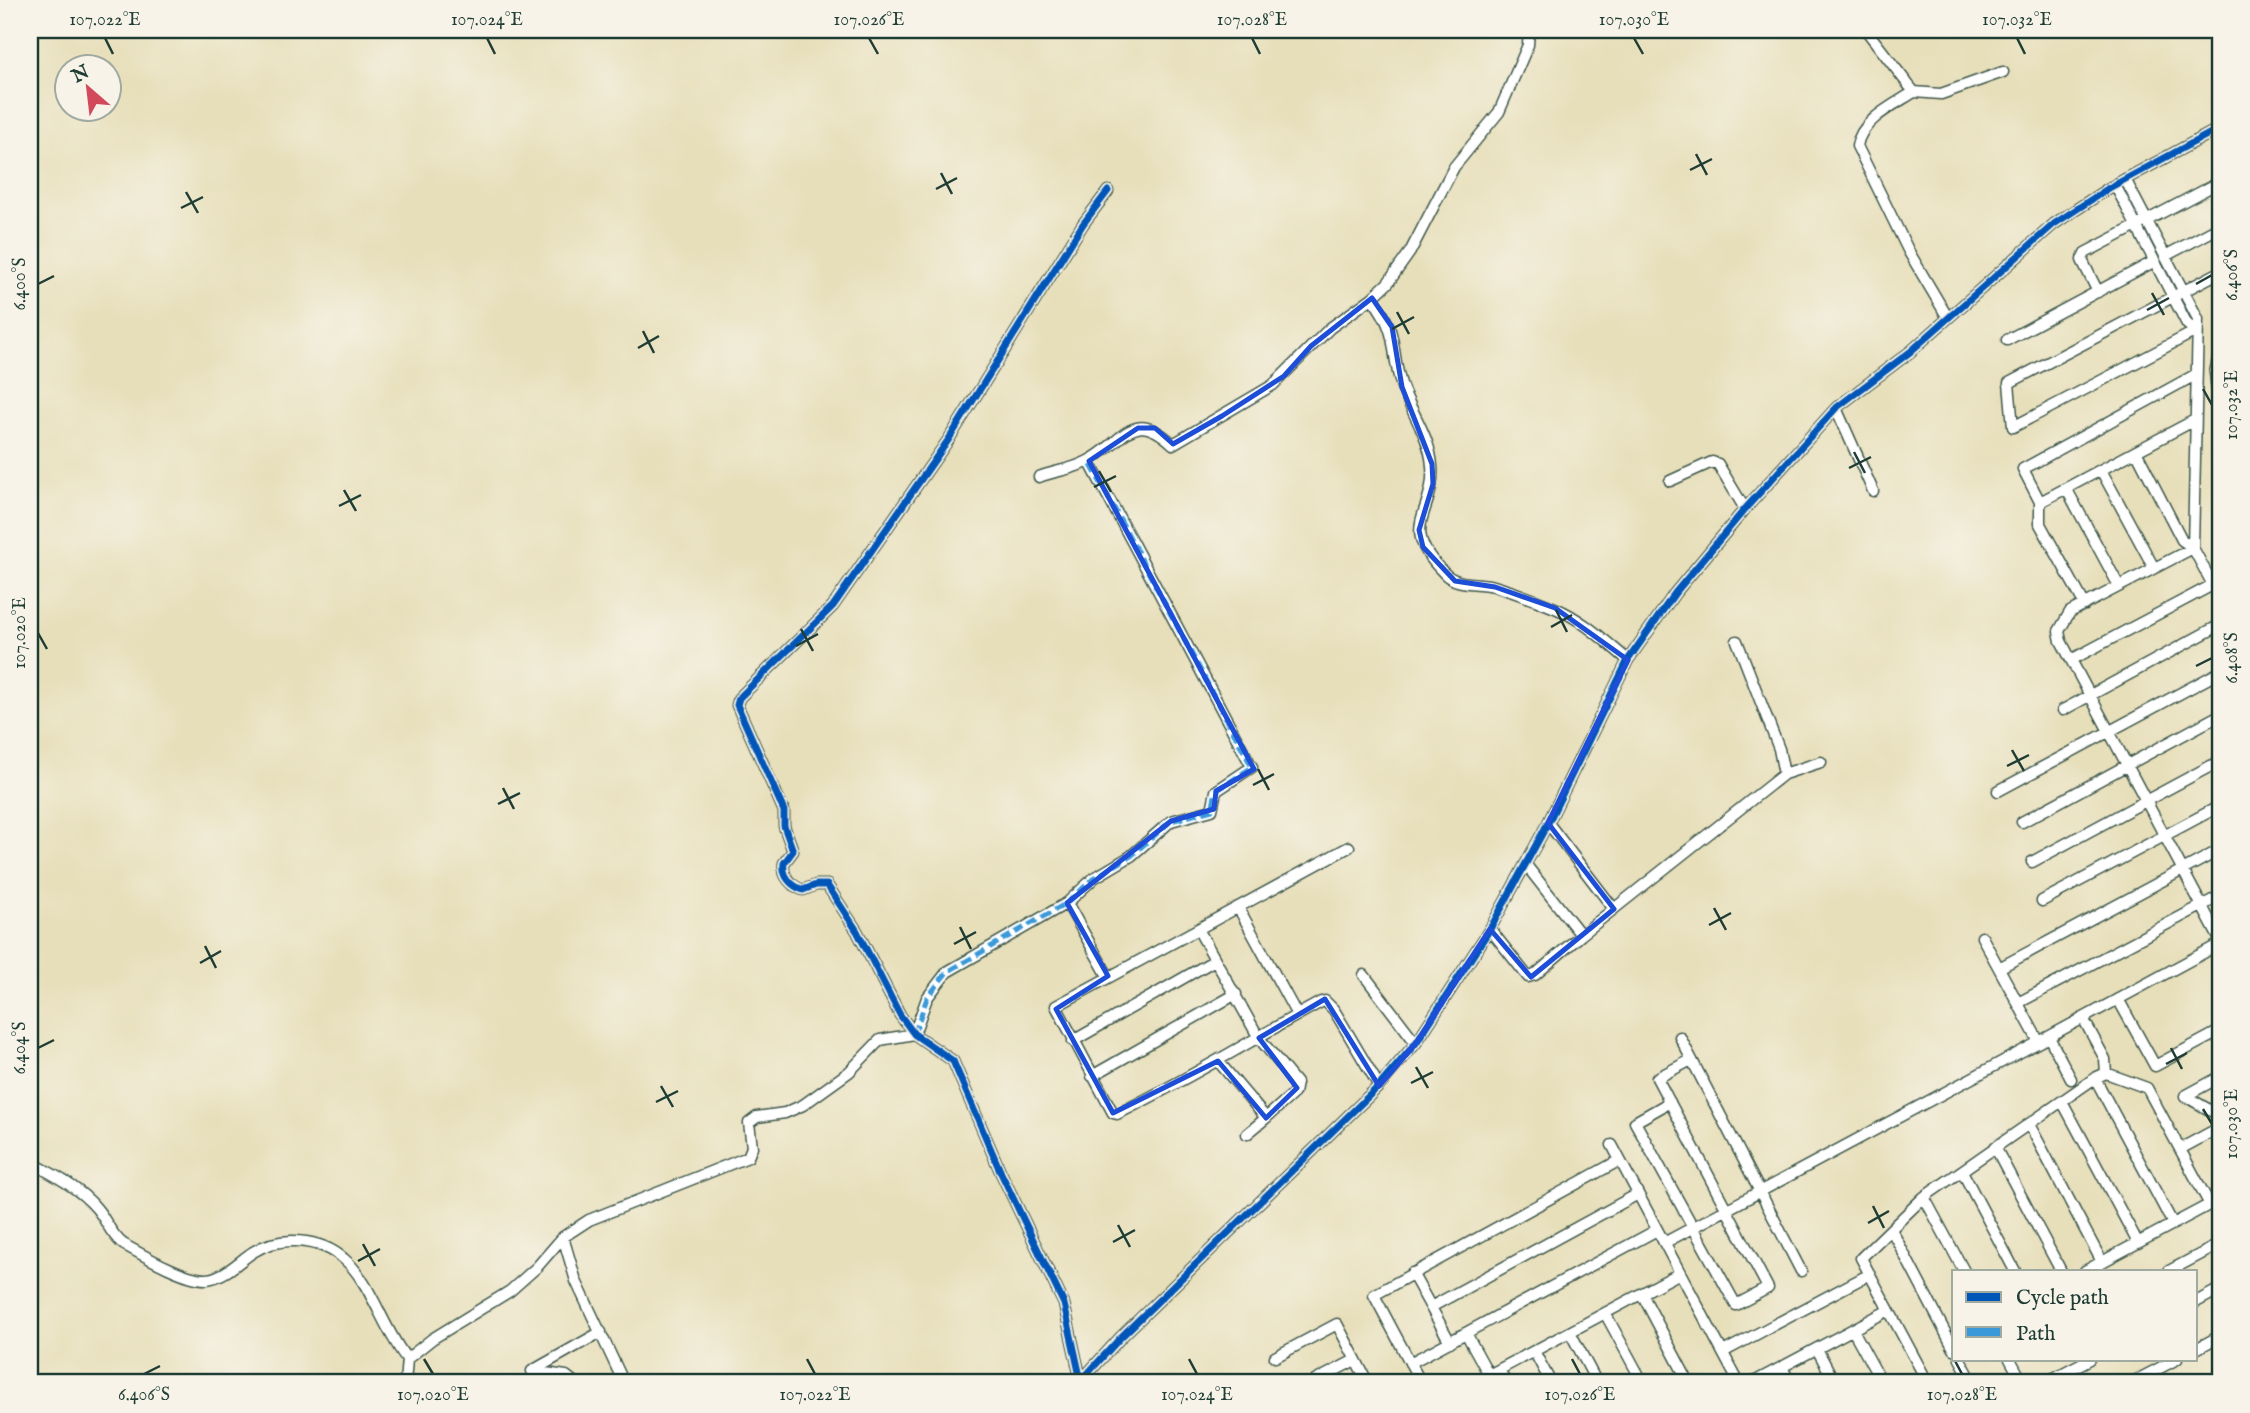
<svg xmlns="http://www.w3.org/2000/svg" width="2250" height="1413" font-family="'IM FELL English',serif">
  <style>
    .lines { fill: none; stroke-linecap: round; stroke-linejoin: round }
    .minor-casing { stroke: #3d5548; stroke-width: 13 }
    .minor { stroke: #fff; stroke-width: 10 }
    .quiet { stroke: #3a99d8; stroke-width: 5; stroke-dasharray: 10 5; stroke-linecap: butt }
    .cycleway-casing { stroke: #f7f3e8; stroke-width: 11 }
    .cycleway { stroke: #0057b8; stroke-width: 7 }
    .marked { fill: none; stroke: #1d4ed8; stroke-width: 5; stroke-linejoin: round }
    .ticks { fill: none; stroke: #1f3d34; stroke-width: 2.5 }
    .neatline { fill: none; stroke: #1f3d34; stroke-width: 2.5 }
    .ticks-label { font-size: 18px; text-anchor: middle; fill: #1f3d34 }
  </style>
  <rect width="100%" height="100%" fill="#f7f3e8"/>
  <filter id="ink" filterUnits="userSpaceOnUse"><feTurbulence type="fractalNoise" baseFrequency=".0143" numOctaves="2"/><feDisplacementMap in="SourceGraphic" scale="14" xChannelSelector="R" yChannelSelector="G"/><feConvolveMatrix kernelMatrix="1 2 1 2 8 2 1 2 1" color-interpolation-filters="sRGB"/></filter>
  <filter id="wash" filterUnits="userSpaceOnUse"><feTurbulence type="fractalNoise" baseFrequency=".00686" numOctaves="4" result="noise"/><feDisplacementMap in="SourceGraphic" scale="28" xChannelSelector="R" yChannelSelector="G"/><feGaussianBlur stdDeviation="1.57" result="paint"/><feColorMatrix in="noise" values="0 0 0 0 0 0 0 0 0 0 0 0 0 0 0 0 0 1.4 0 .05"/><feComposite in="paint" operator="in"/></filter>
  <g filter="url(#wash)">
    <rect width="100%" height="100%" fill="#e7dfba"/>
  </g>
  <g filter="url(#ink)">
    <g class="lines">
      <defs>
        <path id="minor" d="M1529 30 1528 45 1499 112 1454 167 1410 252 1388 283 1372 298C1401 336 1389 349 1402 387 1412 414 1430 437 1432 466 1436 514 1396 526 1444 573 1456 586 1478 582 1494 586 1514 592 1536 600 1555 608 1582 619 1605 641 1628 660
          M1866 30 1914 92 1941 94 2003 72
          M2219 30 2220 32
          M1914 92C1894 105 1861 120 1857 146L1909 252 1948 318
          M2125 179 2198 319 2193 548
          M2115 185 2187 324 2196 331
          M2165 256 2220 227
          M2098 292 2082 260 2085 253 2220 182
          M2196 331 2013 427 2009 383 2220 272
          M2007 340 2155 261
          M2220 349 2215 373 2220 416
          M1836 408 1873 491
          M2136 451 2182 540 2193 548 2213 585
          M2101 470 2154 568
          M1039 477C1054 471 1071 470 1086 462 1124 444 1131 405 1173 444L1273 385 1330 328 1372 298
          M1670 481 1712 462 1718 464 1745 509
          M2066 488 2119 586
          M2040 502 2195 420
          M2193 548 2070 612 2059 631 2061 641 2220 940
          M2085 605 2040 524V502L2023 469 2195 375
          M2071 660 2220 581
          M2063 710 2220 625
          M1784 774 1821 762
          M1998 791 2220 672
          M2022 822 2220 715
          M1548 823 1614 909
          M2032 862 2220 761
          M1526 865 1581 935
          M2042 901 2220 806
          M1067 903 1108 976
          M1238 907 1297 1015
          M1198 929 1349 847
          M1490 929 1528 977 1535 975 1581 935 1784 774 1779 749 1737 641
          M1982 937 2039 1042 2220 944
          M1999 968 2220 850
          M1364 975 1416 1043
          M2118 999 2155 1066 2220 1031
          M2018 1003 2220 896
          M2083 1018 2105 1059 2106 1073
          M914 1034 927 998 947 972 1067 903 1094 878 1131 856 1171 821 1212 810 1216 791 1252 767 1089 461
          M1680 1037 1801 1271
          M2049 1037 2071 1079
          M1073 1041 1215 960
          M1218 1061 1266 1118 1247 1134
          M1092 1076 1236 994
          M2220 1077 2185 1096 2220 1116
          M2095 1078 2173 1224
          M2062 1101 2138 1243
          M1670 1102 1635 1122 1736 1305 1768 1288 1657 1078 1691 1060
          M1266 1118 1294 1093 1296 1083 1259 1038 1198 929 1056 1006 1113 1113 1117 1114C1187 1080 1253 1039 1321 1002L1325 1001 1334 1010 1379 1086
          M2029 1124 2102 1262
          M1612 1145 1739 1383
          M1995 1147 2061 1271
          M2180 1149 2215 1130 2220 1141
          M30 1162C53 1174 81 1189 97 1209 107 1221 110 1234 123 1244 143 1255 185 1280 207 1279 225 1277 239 1261 253 1252 280 1235 320 1238 344 1259 370 1280 384 1331 407 1359
          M1962 1171 2015 1271
          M1924 1197 1964 1271
          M1891 1229 1954 1349
          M563 1237 576 1281 624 1383
          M1664 1243 2039 1042
          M2085 1271 2220 1199
          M2169 1271 2220 1244
          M1412 1273 1450 1342
          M1642 1294 1689 1383
          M2196 1302 2220 1289
          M1431 1307 1638 1194
          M1605 1313 1643 1383
          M1853 1330 1882 1383
          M1570 1332 1597 1383
          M1466 1333 1489 1375
          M1817 1349 1835 1383
          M2196 1349 2220 1336
          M1534 1351 1551 1383
          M1723 1352 1870 1274
          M1275 1357 1337 1324 1368 1383
          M1960 1359 1973 1383
          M2010 1359 2023 1383
          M1410 1363 1657 1230
          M1782 1367 1790 1383
          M1499 1370 1506 1383
          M532 1371 601 1332
          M532 1371 566 1376 575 1383
          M1081 1381 1064 1304 1001 1173 953 1061 914 1034 900 1015 857 931 827 885H816L803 890C792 886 782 877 784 863L793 851 784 826V811L737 705 739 698 833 606 949 439 1083 224 1108 191
          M405 1383 407 1359 432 1339 510 1291 537 1267 563 1237 589 1220 748 1157 752 1147 749 1123 757 1117 785 1113 803 1105 849 1072 880 1040 914 1034
          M1079 1383 1121 1337 1379 1086 1416 1043 1490 929 1548 823 1628 660 1675 593 1745 509 1836 408 1910 352 2054 224 2109 188 2220 128
          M1311 1383 1355 1360
          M1421 1383 1374 1295 1620 1160
          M1474 1383 1680 1273
          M1752 1383 1889 1310
          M1928 1383 1861 1258 1924 1197 2095 1078 2106 1073 2147 1088 2210 1205
          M2044 1383 2090 1359
          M2131 1383 2177 1359
          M2216 1383 2220 1381"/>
      </defs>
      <use href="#minor" class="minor-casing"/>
      <use href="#minor" class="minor"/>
      <path class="quiet" d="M914 1034 927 998 947 972 1067 903 1094 878 1131 856 1171 821 1212 810 1216 791 1252 767 1089 461"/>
      <defs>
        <path id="cycleway" d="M1081 1381 1064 1304 1001 1173 953 1061 914 1034 900 1015 857 931 827 885H816L803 890C792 886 782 877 784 863L793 851 784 826V811L737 705 739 698 833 606 949 439 1083 224 1108 191
          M1079 1383 1121 1337 1379 1086 1416 1043 1490 929 1548 823 1628 660 1675 593 1745 509 1836 408 1910 352 2054 224 2109 188 2220 128"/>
      </defs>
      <use href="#cycleway" class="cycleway-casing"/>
      <use href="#cycleway" class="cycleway"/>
    </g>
  </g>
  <path class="marked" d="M1372 298 1392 327 1402 387 1432 464 1433 484 1419 530 1423 547 1455 581 1495 587 1555 608 1628 660 1548 823 1614 909 1531 977 1490 929 1416 1043 1379 1086 1325 999 1259 1038 1297 1088 1266 1118 1218 1061 1113 1113 1056 1009 1108 976 1067 903 1171 821 1214 809 1216 791 1254 769 1089 461 1138 428H1155L1173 444 1222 416 1284 376 1311 346Z"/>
  <path class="ticks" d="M105 38 113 54M487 38 495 54M869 38 878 54M1252 38 1260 54M1634 38 1643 54M2017 38 2025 54M1696 154 1707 175M1690 170 1712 159M941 173 952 194M936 189 957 178M186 192 198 213M181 208 203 197M38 284 54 276M2196 284 2212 275M2152 293 2164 315M2147 310 2169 298M1397 312 1409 334M1392 329 1414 317M643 331 654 353M638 348 659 336M2203 389 2212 405M1854 452 1865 473M1849 468 1871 457M1099 471 1111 492M1094 487 1116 476M344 490 356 511M339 506 361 495M1556 610 1567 632M1551 627 1572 615M801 629 813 651M38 633 47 649M796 646 818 634M2196 666 2212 658M2012 750 2024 771M2007 766 2029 755M1258 769 1269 790M1253 785 1274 774M503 788 514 809M498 804 520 793M1714 908 1726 930M1709 925 1731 913M960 927 971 949M954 944 976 932M205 946 216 968M200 963 221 951M38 1048 54 1040M2171 1048 2182 1069M2166 1064 2187 1053M1416 1067 1428 1088M1411 1083 1433 1072M661 1086 673 1107M656 1102 678 1091M2203 1109 2212 1124M1873 1206 1884 1228M1868 1223 1889 1211M1118 1225 1130 1247M1113 1242 1135 1230M363 1244 375 1266M358 1261 380 1249M424 1359 433 1374M807 1359 815 1374M1189 1359 1197 1374M1572 1359 1580 1374M1954 1359 1962 1374M144 1374 160 1366"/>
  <rect width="2250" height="1413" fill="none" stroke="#f7f3e8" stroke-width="77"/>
  <rect x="1952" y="1270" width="245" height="91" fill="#f7f3e8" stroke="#a1aaa0" stroke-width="2"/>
  <rect x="1966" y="1292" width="35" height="10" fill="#0057b8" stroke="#a1aaa0" stroke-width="2"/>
  <text x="2016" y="1304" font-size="21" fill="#1f3d34">Cycle path</text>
  <rect x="1966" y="1327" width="35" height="10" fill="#3a99d8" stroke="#a1aaa0" stroke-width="2"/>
  <text x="2016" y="1340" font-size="21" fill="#1f3d34">Path</text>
  <g transform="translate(88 88) rotate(332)"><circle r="33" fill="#f7f3e8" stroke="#a1aaa0" stroke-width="2"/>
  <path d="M0-5L12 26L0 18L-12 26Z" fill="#d1495b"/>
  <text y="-10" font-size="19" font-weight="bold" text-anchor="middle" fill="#1f3d34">N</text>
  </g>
  <rect x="38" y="38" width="2174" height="1336" class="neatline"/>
  <g class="ticks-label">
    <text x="105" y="25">107.022°E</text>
    <text x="487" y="25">107.024°E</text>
    <text x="869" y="25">107.026°E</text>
    <text x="1252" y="25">107.028°E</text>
    <text x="1634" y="25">107.030°E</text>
    <text x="2017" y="25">107.032°E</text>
    <text transform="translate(2231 275) rotate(-90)" y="6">6.406°S</text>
    <text transform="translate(19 284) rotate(-90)" y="6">6.400°S</text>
    <text transform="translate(2231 405) rotate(-90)" y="6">107.032°E</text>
    <text transform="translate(19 633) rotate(-90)" y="6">107.020°E</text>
    <text transform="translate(2231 658) rotate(-90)" y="6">6.408°S</text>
    <text transform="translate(19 1048) rotate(-90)" y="6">6.404°S</text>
    <text transform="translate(2231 1124) rotate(-90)" y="6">107.030°E</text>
    <text x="144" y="1400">6.406°S</text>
    <text x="433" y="1400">107.020°E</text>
    <text x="815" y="1400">107.022°E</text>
    <text x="1197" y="1400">107.024°E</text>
    <text x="1580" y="1400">107.026°E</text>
    <text x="1962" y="1400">107.028°E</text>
  </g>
</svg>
